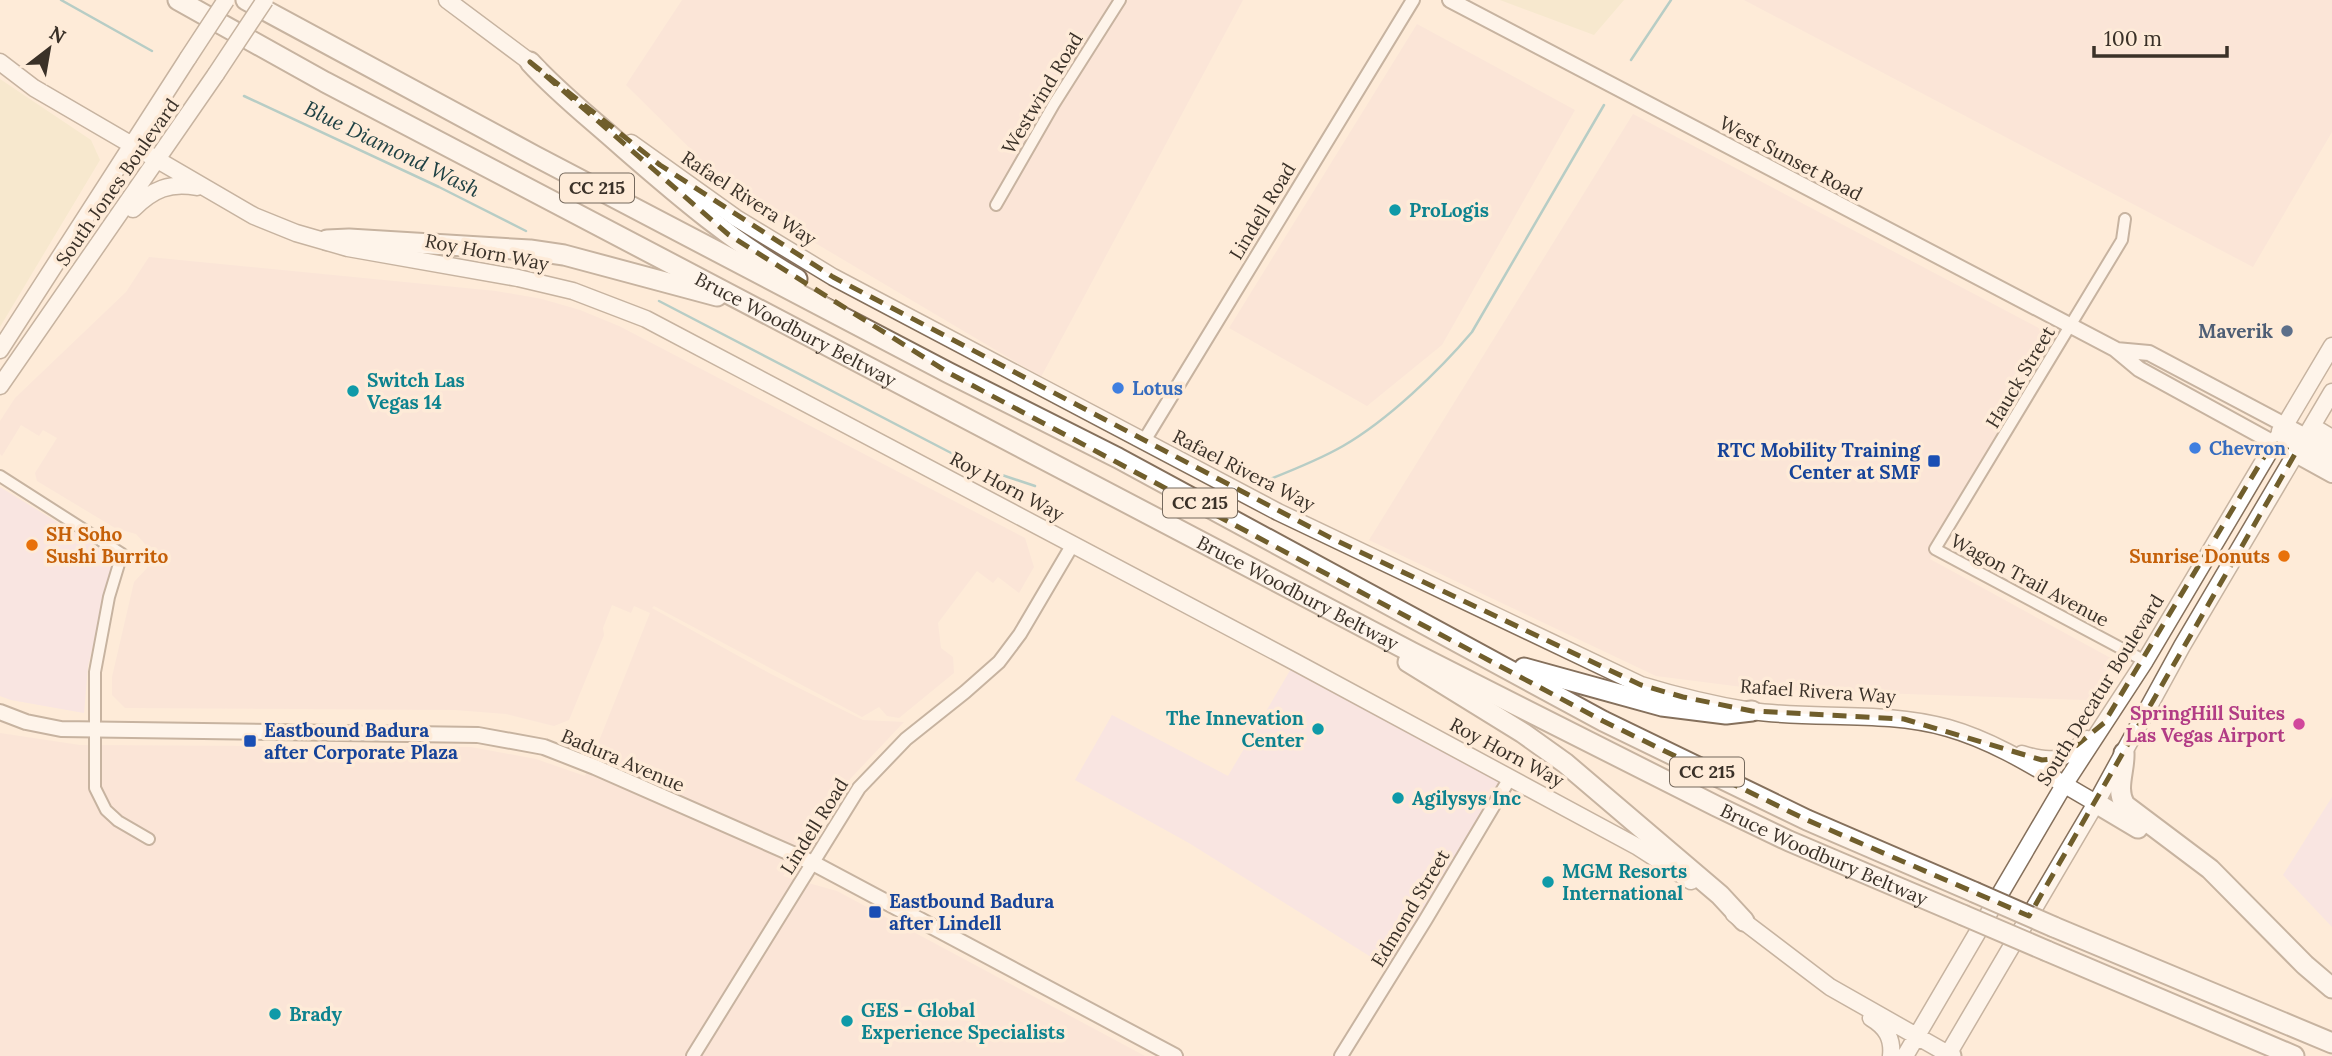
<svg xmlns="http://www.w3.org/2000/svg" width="2332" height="1056" font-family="Lora,serif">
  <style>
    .commercial { fill: #f3ddec }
    .industrial { fill: #f8ded6 }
    .sand { fill: #efe5c0 }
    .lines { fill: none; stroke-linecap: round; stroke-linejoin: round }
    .stream { stroke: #63a8ae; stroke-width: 2.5 }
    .minor-casing { stroke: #85705c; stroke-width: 14 }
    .tertiary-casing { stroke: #85705c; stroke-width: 16 }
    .secondary-casing { stroke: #85705c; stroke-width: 18 }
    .primary-casing { stroke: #85705c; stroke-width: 19 }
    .motorway-casing { stroke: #85705c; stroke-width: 23 }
    .minor { stroke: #fff; stroke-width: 10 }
    .tertiary { stroke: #fff; stroke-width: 12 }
    .secondary { stroke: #fff; stroke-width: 14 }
    .primary { stroke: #fff; stroke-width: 16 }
    .motorway { stroke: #fff; stroke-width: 19 }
    .primary-bridge-casing { stroke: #85705c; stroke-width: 19; stroke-linecap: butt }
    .motorway-bridge-casing { stroke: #85705c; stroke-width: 23; stroke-linecap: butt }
    .primary-bridge { stroke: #fff; stroke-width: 16 }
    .motorway-bridge { stroke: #fff; stroke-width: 19 }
    .marked { fill: none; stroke: #705e2c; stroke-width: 5; stroke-dasharray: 14 9; stroke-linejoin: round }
    .culture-dot { fill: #0f9aa8; stroke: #feebd8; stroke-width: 2.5 }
    .service-dot { fill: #5c6f8a; stroke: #feebd8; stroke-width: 2.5 }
    .shop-dot { fill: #3f7fe0; stroke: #feebd8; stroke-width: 2.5 }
    .transit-dot { fill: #1a4fb4; stroke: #feebd8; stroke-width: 2.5 }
    .food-dot { fill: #e8710a; stroke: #feebd8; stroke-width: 2.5 }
    .hotel-dot { fill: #d1479c; stroke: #feebd8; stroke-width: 2.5 }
    .labels { text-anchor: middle; stroke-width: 7; stroke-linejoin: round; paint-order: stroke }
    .shield { fill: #feebd8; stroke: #75695d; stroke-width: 2 }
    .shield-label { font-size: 18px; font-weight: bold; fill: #3a3128 }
    .street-label { font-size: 19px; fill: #3a3128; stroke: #feebd8 }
    .culture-label { font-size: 19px; font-weight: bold; fill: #0d838f; stroke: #feebd8; text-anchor: start }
    .service-label { font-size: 19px; font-weight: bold; fill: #4e5e75; stroke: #feebd8; text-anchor: end }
    .shop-label { font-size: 19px; font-weight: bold; fill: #366cbe; stroke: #feebd8; text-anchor: start }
    .transit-label { font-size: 19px; font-weight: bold; fill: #164399; stroke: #feebd8; text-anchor: start }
    .food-label { font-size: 19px; font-weight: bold; fill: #c56008; stroke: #feebd8; text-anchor: start }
    .hotel-label { font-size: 19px; font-weight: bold; fill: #b23c85; stroke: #feebd8; text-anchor: end }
    .water-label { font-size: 21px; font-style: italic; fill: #1c3f42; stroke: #feebd8 }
  </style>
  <rect width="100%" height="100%" fill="#feebd8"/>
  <path class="commercial" d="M0 487 112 556 111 573 88 666 84 713 11 700 0 696Z
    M1295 662 1510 778 1387 967 1189 843 1075 780 1112 715 1228 776Z
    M2332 797V927L2283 875Z"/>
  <path class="industrial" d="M682 0H1243L1041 377 741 199 626 85Z
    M1744 0H2332V132L2253 267Z
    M1417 24 1575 110 1442 345 1367 406 1229 328Z
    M1633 114 2050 334 1930 559 2116 661 2087 700 1758 689 1656 676 1369 540Z
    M149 257 496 291 542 299 580 310 619 326 1025 538 1034 567 1019 593 998 577 993 583 977 571 938 623 941 648 953 657 954 673 899 718 887 716 879 707 862 717 654 606 652 608 769 673 863 720 904 722 851 778 783 876 837 891 1145 1056H0V733L80 745 471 747 536 759 585 776 650 613 634 606 631 613 612 605 603 628 604 635 569 720 554 726 506 714 455 710 125 708 112 695V677L134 582 147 568 148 552 145 544 136 534 115 528 37 481 35 473 57 438 43 430 39 436 21 425 2 456 0 454V421L15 398 126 292Z"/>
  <path class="sand" d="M1500 0H1624L1594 35Z
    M0 79 91 140 100 160 0 327Z"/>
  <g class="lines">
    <path class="stream" d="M61 0 152 51
      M1631 60 1671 0
      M244 96 439 187 526 231
      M659 301 955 455 984 469 1035 486
      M1260 483C1288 472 1317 461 1343 446 1388 420 1439 371 1472 332L1604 105"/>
    <defs>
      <path id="minor" d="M996 205 1054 104 1120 0
        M2125 219 2122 240 1935 549 2145 661
        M0 476 122 554 109 597 95 672V788L106 810 118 821 149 839"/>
      <path id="tertiary" d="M1144 441 1413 0
        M693 1056 859 788 906 739 965 692 999 662 1020 634 1073 544
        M1341 1056 1426 919 1510 778"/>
      <path id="secondary" d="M1450 0 2115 349 2139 369 2332 475
        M2116 350 2149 353 2332 450
        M0 712 26 722 61 729 478 735 544 747 595 767 813 863 1175 1056"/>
      <path id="primary" d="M447 0 538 68
        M0 62 34 88 254 216 296 233 348 248 518 278 573 291 646 319 1295 662 1638 847 1691 881
        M631 143 736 218 833 277 1278 512 1641 685C1677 696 1714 705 1751 711 1816 720 1884 710 1948 728 2001 743 2048 776 2096 803
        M133 209C153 189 170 182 197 187
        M0 350 188 58
        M0 386 216 74
        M2312 426 2332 438
        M2280 431 2332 462
        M2022 754C2053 764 2063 761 2087 739
        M1734 914 1830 987 1948 1054
        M1871 1018C1886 1027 1893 1038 1891 1056
        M1905 1056 2064 785 2145 661 2332 346
        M1947 1056 2096 803 2182 646 2332 392"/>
      <g id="motorway">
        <path id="s1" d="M178 0 325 82 1413 653 1716 806 1789 841 1963 915"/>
        <path d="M246 0 535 156 949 373 1118 458 1603 721 1807 820 1974 892"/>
        <path d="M530 62C559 94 593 120 625 149 679 196 734 243 797 279"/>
        <path d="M327 240 349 239 530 250 564 255 717 296"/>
        <path d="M1408 662 1523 733 1565 763 1720 895 1744 921"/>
        <path d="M1524 668 1662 706 1726 714 1752 711"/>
        <path d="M2124 753C2125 770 2115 789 2125 805L2210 869 2305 965 2332 988"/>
        <path d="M2096 803 2138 828"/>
        <path d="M2054 927 2332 1043"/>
        <path d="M2047 951 2294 1056"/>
        <path d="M1948 1054 1951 1056"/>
      </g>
    </defs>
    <use href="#minor" class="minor-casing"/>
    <use href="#tertiary" class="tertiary-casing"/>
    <use href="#secondary" class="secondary-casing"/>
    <use href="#primary" class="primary-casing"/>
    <use href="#motorway" class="motorway-casing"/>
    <use href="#minor" class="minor"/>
    <use href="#tertiary" class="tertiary"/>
    <use href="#secondary" class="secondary"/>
    <use href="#primary" class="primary"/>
    <use href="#motorway" class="motorway"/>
    <defs>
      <path id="primary-bridge" d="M188 58 226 0
        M216 74 265 0"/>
      <path id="motorway-bridge" d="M1974 892 2054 927
        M1963 915 2047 951"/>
    </defs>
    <use href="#primary-bridge" class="primary-bridge-casing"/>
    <use href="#motorway-bridge" class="motorway-bridge-casing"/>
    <use href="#primary-bridge" class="primary-bridge"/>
    <use href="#motorway-bridge" class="motorway-bridge"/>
  </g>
  <path d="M0 0H2332V1056H0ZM530 62 660 165 833 277 1333 539 1641 685 1683 697 1752 711 1904 719 2042 760 2061 758 2104 723 2273 442 2295 454 2029 916 1807 820 1603 721 949 373 729 235Z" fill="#feebd8" fill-opacity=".55" fill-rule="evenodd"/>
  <path class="marked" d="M530 62 660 165 833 277 1333 539 1641 685 1683 697 1752 711 1904 719 2042 760 2061 758 2104 723 2273 442 2295 454 2029 916 1807 820 1603 721 949 373 729 235Z"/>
  <g class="culture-dot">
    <circle cx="1395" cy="210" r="7"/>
    <circle cx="353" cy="391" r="7"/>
    <circle cx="1318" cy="729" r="7"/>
    <circle cx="1398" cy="798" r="7"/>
    <circle cx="1548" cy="882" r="7"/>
    <circle cx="275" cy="1014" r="7"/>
    <circle cx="847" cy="1021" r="7"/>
  </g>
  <circle class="service-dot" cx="2287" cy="331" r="7"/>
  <g class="shop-dot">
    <circle cx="1118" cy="388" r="7"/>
    <circle cx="2195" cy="448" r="7"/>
  </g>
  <g class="transit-dot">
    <rect x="1927" y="454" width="14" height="14" rx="3.5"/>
    <rect x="243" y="734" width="14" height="14" rx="3.5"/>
    <rect x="868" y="905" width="14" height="14" rx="3.5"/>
  </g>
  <g class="food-dot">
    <circle cx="32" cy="545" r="7"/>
    <circle cx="2284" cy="556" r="7"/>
  </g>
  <circle class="hotel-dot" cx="2299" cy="724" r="7"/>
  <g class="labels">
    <g class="shield">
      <rect x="560" y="173.5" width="74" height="29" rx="5"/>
      <rect x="1163" y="488.5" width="74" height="29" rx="5"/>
      <rect x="1670" y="757.5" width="74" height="29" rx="5"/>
    </g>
    <g class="shield-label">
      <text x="597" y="194">CC 215</text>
      <text x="1200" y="509">CC 215</text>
      <text x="1707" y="778">CC 215</text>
    </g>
    <g class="street-label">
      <text transform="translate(1042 93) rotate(-59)" y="7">Westwind Road</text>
      <text transform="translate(1791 158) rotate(28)" y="7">West Sunset Road</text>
      <text transform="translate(117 182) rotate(-55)" y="7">South Jones Boulevard</text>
      <text transform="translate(749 198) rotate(33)" y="7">Rafael Rivera Way</text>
      <text transform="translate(1262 211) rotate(-59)" y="7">Lindell Road</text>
      <text transform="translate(487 252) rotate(11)" y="7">Roy Horn Way</text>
      <text dy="7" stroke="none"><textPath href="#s1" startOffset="700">Bruce Woodbury Beltway</textPath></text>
      <text transform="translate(2020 377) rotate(-59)" y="7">Hauck Street</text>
      <text transform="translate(1244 470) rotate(27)" y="7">Rafael Rivera Way</text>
      <text transform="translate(1007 486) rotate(28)" y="7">Roy Horn Way</text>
      <text transform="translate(2030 580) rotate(28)" y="7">Wagon Trail Avenue</text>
      <text dy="7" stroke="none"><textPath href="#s1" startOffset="1267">Bruce Woodbury Beltway</textPath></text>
      <text transform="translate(2100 690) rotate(-58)" y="7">South Decatur Boulevard</text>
      <text transform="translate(1818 691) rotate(4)" y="7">Rafael Rivera Way</text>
      <text transform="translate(1507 752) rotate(28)" y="7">Roy Horn Way</text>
      <text transform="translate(623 760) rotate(23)" y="7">Badura Avenue</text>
      <text transform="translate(814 826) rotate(-58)" y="7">Lindell Road</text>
      <text dy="7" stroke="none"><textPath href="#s1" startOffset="1855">Bruce Woodbury Beltway</textPath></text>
      <text transform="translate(1410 908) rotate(-59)" y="7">Edmond Street</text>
    </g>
    <g class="culture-label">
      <text x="1409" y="217">ProLogis</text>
      <text x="367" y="387">Switch Las<tspan x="367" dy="22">Vegas 14</tspan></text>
      <text x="1304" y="725" text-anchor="end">The Innevation<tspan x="1304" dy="22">Center</tspan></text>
      <text x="1412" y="805">Agilysys Inc</text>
      <text x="1562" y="878">MGM Resorts<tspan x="1562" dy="22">International</tspan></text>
      <text x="861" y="1017">GES - Global<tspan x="861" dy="22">Experience Specialists</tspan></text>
      <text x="289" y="1021">Brady</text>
    </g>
    <g class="service-label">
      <text x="2273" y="338">Maverik</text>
    </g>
    <g class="shop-label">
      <text x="1132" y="395">Lotus</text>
      <text x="2209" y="455">Chevron</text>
    </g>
    <g class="transit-label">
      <text x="1920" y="457" text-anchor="end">RTC Mobility Training<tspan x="1920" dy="22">Center at SMF</tspan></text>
      <text x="264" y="737">Eastbound Badura<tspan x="264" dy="22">after Corporate Plaza</tspan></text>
      <text x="889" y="908">Eastbound Badura<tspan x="889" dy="22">after Lindell</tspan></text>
    </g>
    <g class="food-label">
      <text x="46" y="541">SH Soho<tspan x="46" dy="22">Sushi Burrito</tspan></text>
      <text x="2270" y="563" text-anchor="end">Sunrise Donuts</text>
    </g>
    <g class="hotel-label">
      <text x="2285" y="720">SpringHill Suites<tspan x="2285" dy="22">Las Vegas Airport</tspan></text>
    </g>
    <g class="water-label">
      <text transform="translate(392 149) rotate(26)" y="7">Blue Diamond Wash</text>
    </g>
  </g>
  <g transform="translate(49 49) rotate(31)" stroke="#feebd8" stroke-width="5" paint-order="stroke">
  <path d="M0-5L12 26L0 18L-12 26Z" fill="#3a3128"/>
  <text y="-10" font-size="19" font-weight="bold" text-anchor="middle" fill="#3a3128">N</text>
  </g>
  <path d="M2094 46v10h133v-10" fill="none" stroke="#3a3128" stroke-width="3.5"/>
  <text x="2104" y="46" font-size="21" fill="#3a3128" stroke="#feebd8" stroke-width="5" paint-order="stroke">100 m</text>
</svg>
